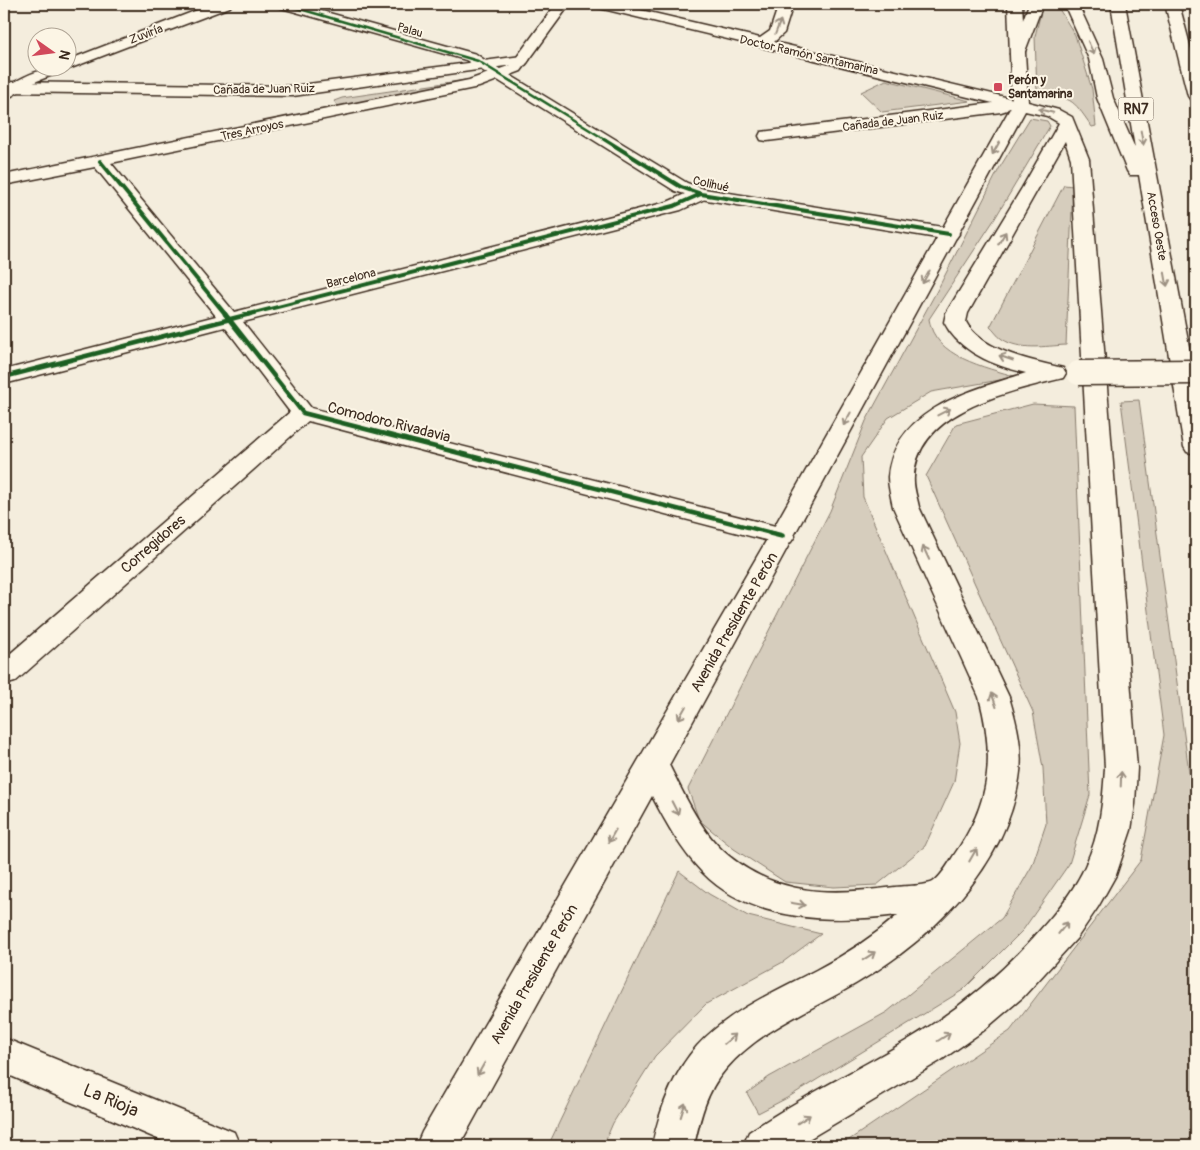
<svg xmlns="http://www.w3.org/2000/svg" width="1200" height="1150" font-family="Pangolin,sans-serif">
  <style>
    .green { fill: #d6cdbd; stroke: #887c6e }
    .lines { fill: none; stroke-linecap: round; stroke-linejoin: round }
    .minor-casing { stroke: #3b2a1e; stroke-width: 3 }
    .tertiary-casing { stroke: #3b2a1e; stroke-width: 3 }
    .secondary-casing { stroke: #3b2a1e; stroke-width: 3 }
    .motorway-casing { stroke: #3b2a1e; stroke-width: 3 }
    .minor { fill: #fcf5e5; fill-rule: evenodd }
    .tertiary { fill: #fcf5e5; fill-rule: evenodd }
    .secondary { fill: #fcf5e5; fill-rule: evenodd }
    .motorway { fill: #fcf5e5; fill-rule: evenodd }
    .secondary-bridge-casing { stroke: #3b2a1e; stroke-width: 27; stroke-linecap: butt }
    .secondary-bridge { stroke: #fcf5e5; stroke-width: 24 }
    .cycleway-far3-casing { stroke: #fcf5e5; stroke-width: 4.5 }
    .cycleway-far2-casing { stroke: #fcf5e5; stroke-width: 5.5 }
    .cycleway-far1-casing { stroke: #fcf5e5; stroke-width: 7 }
    .cycleway-casing { stroke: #fcf5e5; stroke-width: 9 }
    .cycleway-far3 { stroke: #1b5e20; stroke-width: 2.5 }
    .cycleway-far2 { stroke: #1b5e20; stroke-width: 4 }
    .cycleway-far1 { stroke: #1b5e20; stroke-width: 4.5 }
    .cycleway { stroke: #1b5e20; stroke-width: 5.5 }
    .oneway { stroke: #9c9082 }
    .poi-dot { fill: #d1495b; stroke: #fcf5e5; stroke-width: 2 }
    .labels { text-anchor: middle; stroke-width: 4; stroke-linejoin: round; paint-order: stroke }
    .far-street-label { font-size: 12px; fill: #3b2a1e; stroke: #fcf5e5 }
    .far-poi-label { font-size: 12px; font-weight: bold; fill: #3b2a1e; stroke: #fcf5e5; text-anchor: start }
    .shield { fill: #fcf5e5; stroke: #75675a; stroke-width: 1 }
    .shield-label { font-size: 14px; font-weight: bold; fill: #3b2a1e }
    .street-label { font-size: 15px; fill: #3b2a1e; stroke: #fcf5e5 }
    .near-street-label { font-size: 18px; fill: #3b2a1e; stroke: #fcf5e5 }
  </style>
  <rect width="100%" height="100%" fill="#f4eddd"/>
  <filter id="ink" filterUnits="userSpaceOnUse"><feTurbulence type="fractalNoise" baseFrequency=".02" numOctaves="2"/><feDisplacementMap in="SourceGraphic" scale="10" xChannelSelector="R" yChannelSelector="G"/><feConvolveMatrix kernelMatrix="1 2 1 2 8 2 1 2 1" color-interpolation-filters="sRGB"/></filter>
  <g filter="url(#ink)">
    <path class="green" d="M1043 4H1056L1075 35 1092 89 1096 126 1092 127C1071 96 1072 99 1037 93L1035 36Z
      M465 80 468 82 343 107 338 106 334 101 342 98Z
      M886 80 970 101 882 112 861 92Z
      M1030 118 1047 121 1050 126 994 220 929 319C934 357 985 367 1017 377L931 392 888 418 861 457 863 497 955 712 960 743 954 782 925 846 877 885 834 887 785 882 734 849 699 820 688 789 830 511 866 421 940 285 1000 167Z
      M1064 185 1073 186 1066 345C1045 346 1020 351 1002 339 997 336 994 330 990 327Z
      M1139 400 1196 824V1146H840L1010 1031 1141 860 1164 735 1121 401Z
      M1033 404 1074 406 1090 795 1069 864 1023 930 963 990 787 1098 758 1113 747 1093 769 1077 887 1012 1002 918 1032 866 1046 824 1043 768 1033 712 926 476 956 424Z
      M679 871 709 894 748 916 821 934 783 962 706 1004 655 1056 613 1123 603 1146H548Z"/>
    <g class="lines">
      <defs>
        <path id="minor" d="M213 4H232L230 7 37 81 10 97 4 99V88C29 74 38 68 68 68V60Z
          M276 4H297L476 54 493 66 490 69C480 72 474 65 466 60L278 7Z
          M556 4H570L521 71 479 87 111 163 234 312 667 202C680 197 694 187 707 190L710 194 707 198 681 210 243 322 311 408 791 530 795 536 791 542 782 544 773 542 308 421 15 682 4 685V659L290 412 225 327 4 384V370L216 316 95 167 4 185V175L469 80 511 65Z
          M592 4H615L760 38 770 31 779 4H793L784 33 774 42 1026 102 1028 105 1026 108 1020 110 1009 107 1007 110 1001 112 767 141 761 140 759 136 761 132 993 103 599 8Z
          M4 1038 234 1132 240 1146H174L4 1073Z"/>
        <path id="tertiary" d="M485 61 490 63 687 183 704 189 949 228 956 230 959 234 956 238 949 240 701 199 675 191 480 69 477 66 480 63Z"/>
        <path id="secondary" d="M1008 4H1022L1028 102 1059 110 1072 117 1089 159 1137 768 1135 804 1131 830 1116 875 1098 907 1077 938 1023 997 983 1031 940 1061 797 1146H743L749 1132 766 1121C813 1091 863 1067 911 1038 959 1009 1004 972 1041 929 1058 910 1076 888 1086 864 1100 834 1103 801 1105 768L1071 159 1065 141 968 313 966 322C981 351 1034 361 1063 368L1066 373 1063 378C1011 391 917 410 914 477 913 487 917 497 919 507L1009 697C1017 724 1024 751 1019 779 1005 868 932 939 857 983 812 1010 760 1029 725 1070 706 1092 700 1119 694 1146H652C659 1112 673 1073 697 1046 729 1011 774 992 816 970 845 955 873 937 898 915 834 923 751 923 702 872 681 850 666 823 652 796L459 1146H416L422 1132 769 536 1012 105ZM1025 111 1047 116 1059 123 1022 188 946 313 944 322C959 352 995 366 1026 373 973 390 894 408 888 477 888 487 891 497 893 507L979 697C995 757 991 803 954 855 949 863 941 877 933 882 926 886 904 886 895 887 833 895 780 897 729 856 701 833 685 796 669 765Z
          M522 56 527 57 529 60 527 63 293 96 4 92V82L293 86Z"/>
        <path id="motorway" d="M1029 4H1043L1024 54 1022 57H1012L1010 54Z
          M1064 4H1078L1103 59 1113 98 1135 148 1111 4H1125L1196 384V454L1187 452 1184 447 1139 175H1130L1127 171 1097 98 1089 59Z
          M1165 4H1179L1196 68V101L1190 99 1188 96Z"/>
      </defs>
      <use href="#minor" class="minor-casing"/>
      <use href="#tertiary" class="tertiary-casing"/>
      <use href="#secondary" class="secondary-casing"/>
      <use href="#motorway" class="motorway-casing"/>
      <use href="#minor" class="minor"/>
      <use href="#tertiary" class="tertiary"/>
      <use href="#secondary" class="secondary"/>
      <use href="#motorway" class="motorway"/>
      <defs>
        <path id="secondary-bridge" d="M1079 373 1196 372"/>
      </defs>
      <use href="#secondary-bridge" class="secondary-bridge-casing"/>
      <use href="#secondary-bridge" class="secondary-bridge"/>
      <defs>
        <path id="cycleway-far3" d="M283 4 478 61 606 140"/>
        <path id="cycleway-far2" d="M604 139 681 187 701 194 949 234
          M100 161 226 315
          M246 315 674 206 701 194"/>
        <path id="cycleway-far1" d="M225 314 303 413 775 534
          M4 377 250 314"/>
        <path id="cycleway" d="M770 533 782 536"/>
      </defs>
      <use href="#cycleway-far3" class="cycleway-far3-casing"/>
      <use href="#cycleway-far2" class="cycleway-far2-casing"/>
      <use href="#cycleway-far1" class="cycleway-far1-casing"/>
      <use href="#cycleway" class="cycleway-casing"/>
      <use href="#cycleway-far3" class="cycleway-far3"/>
      <use href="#cycleway-far2" class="cycleway-far2"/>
      <use href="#cycleway-far1" class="cycleway-far1"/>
      <use href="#cycleway" class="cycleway"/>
    </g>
    <defs><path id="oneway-shaft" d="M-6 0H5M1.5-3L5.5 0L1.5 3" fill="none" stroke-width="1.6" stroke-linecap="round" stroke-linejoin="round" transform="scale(1.25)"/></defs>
    <g class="oneway">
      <use href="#oneway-shaft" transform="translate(778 27) rotate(-69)"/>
      <use href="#oneway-shaft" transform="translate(1091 48) rotate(66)"/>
      <use href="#oneway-shaft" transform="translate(1046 111) rotate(-166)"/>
      <use href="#oneway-shaft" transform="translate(1142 138) rotate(80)"/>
      <use href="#oneway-shaft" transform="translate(996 148) rotate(119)"/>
      <use href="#oneway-shaft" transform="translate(1002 238) rotate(-59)"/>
      <use href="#oneway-shaft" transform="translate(926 277) rotate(119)"/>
      <use href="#oneway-shaft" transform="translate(1166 279) rotate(80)"/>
      <use href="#oneway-shaft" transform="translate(1006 358) rotate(-161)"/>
      <use href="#oneway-shaft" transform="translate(944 412) rotate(-27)"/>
      <use href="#oneway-shaft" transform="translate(847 419) rotate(119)"/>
      <use href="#oneway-shaft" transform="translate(926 553) rotate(-115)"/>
      <use href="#oneway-shaft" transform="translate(994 700) rotate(-109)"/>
      <use href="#oneway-shaft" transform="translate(682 713) rotate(120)"/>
      <use href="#oneway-shaft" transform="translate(1121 779) rotate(-88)"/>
      <use href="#oneway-shaft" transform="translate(675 808) rotate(63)"/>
      <use href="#oneway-shaft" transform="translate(612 836) rotate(120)"/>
      <use href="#oneway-shaft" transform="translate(973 855) rotate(-60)"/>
      <use href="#oneway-shaft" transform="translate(798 904) rotate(10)"/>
      <use href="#oneway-shaft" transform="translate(1063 928) rotate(-52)"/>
      <use href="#oneway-shaft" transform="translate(869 956) rotate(-33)"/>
      <use href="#oneway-shaft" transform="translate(944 1037) rotate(-32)"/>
      <use href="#oneway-shaft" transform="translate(730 1039) rotate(-40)"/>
      <use href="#oneway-shaft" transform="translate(481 1069) rotate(120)"/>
      <use href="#oneway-shaft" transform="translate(683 1110) rotate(-72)"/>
      <use href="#oneway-shaft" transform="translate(804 1119) rotate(-33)"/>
    </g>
  </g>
  <rect class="poi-dot" x="993" y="82" width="10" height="10" rx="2.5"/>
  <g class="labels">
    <g class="far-street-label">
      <text transform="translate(410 30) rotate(16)" y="4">Palau</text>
      <text transform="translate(146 34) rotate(-21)" y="4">Zuviría</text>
      <text transform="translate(809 55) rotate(13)" y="4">Doctor Ramón Santamarina</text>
      <text transform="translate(264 89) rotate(-1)" y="4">Cañada de Juan Ruiz</text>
      <text transform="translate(893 121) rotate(-7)" y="4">Cañada de Juan Ruiz</text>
      <text transform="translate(252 130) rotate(-12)" y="4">Tres Arroyos</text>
      <text transform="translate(711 184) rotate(12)" y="4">Colihué</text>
      <text transform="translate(1157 226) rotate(80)" y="4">Acceso Oeste</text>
      <text transform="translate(351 278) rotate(-14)" y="4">Barcelona</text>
    </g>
    <g class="far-poi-label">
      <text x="1008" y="84">Perón y<tspan x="1008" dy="14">Santamarina</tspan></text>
    </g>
    <rect class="shield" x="1118.5" y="97.5" width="35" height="23" rx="4"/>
    <g class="shield-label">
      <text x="1136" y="114">RN7</text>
    </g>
    <g class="street-label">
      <text transform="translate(389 422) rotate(14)" y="5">Comodoro Rivadavia</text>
      <text transform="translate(153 544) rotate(-41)" y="5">Corregidores</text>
      <text transform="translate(734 622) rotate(-60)" y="5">Avenida Presidente Perón</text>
      <text transform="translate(534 974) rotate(-60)" y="5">Avenida Presidente Perón</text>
    </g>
    <g class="near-street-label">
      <text transform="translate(111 1100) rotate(23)" y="6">La Rioja</text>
    </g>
  </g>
  <rect width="1200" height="1150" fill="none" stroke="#fcf5e5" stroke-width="20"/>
  <rect x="10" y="10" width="1180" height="1130" fill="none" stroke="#3b2a1e" stroke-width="2" filter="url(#ink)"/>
  <g transform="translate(52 52) rotate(104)"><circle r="24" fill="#fcf5e5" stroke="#afa495"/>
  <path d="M0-4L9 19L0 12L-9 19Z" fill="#d1495b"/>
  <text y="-8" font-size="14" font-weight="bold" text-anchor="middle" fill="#3b2a1e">N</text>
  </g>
</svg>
